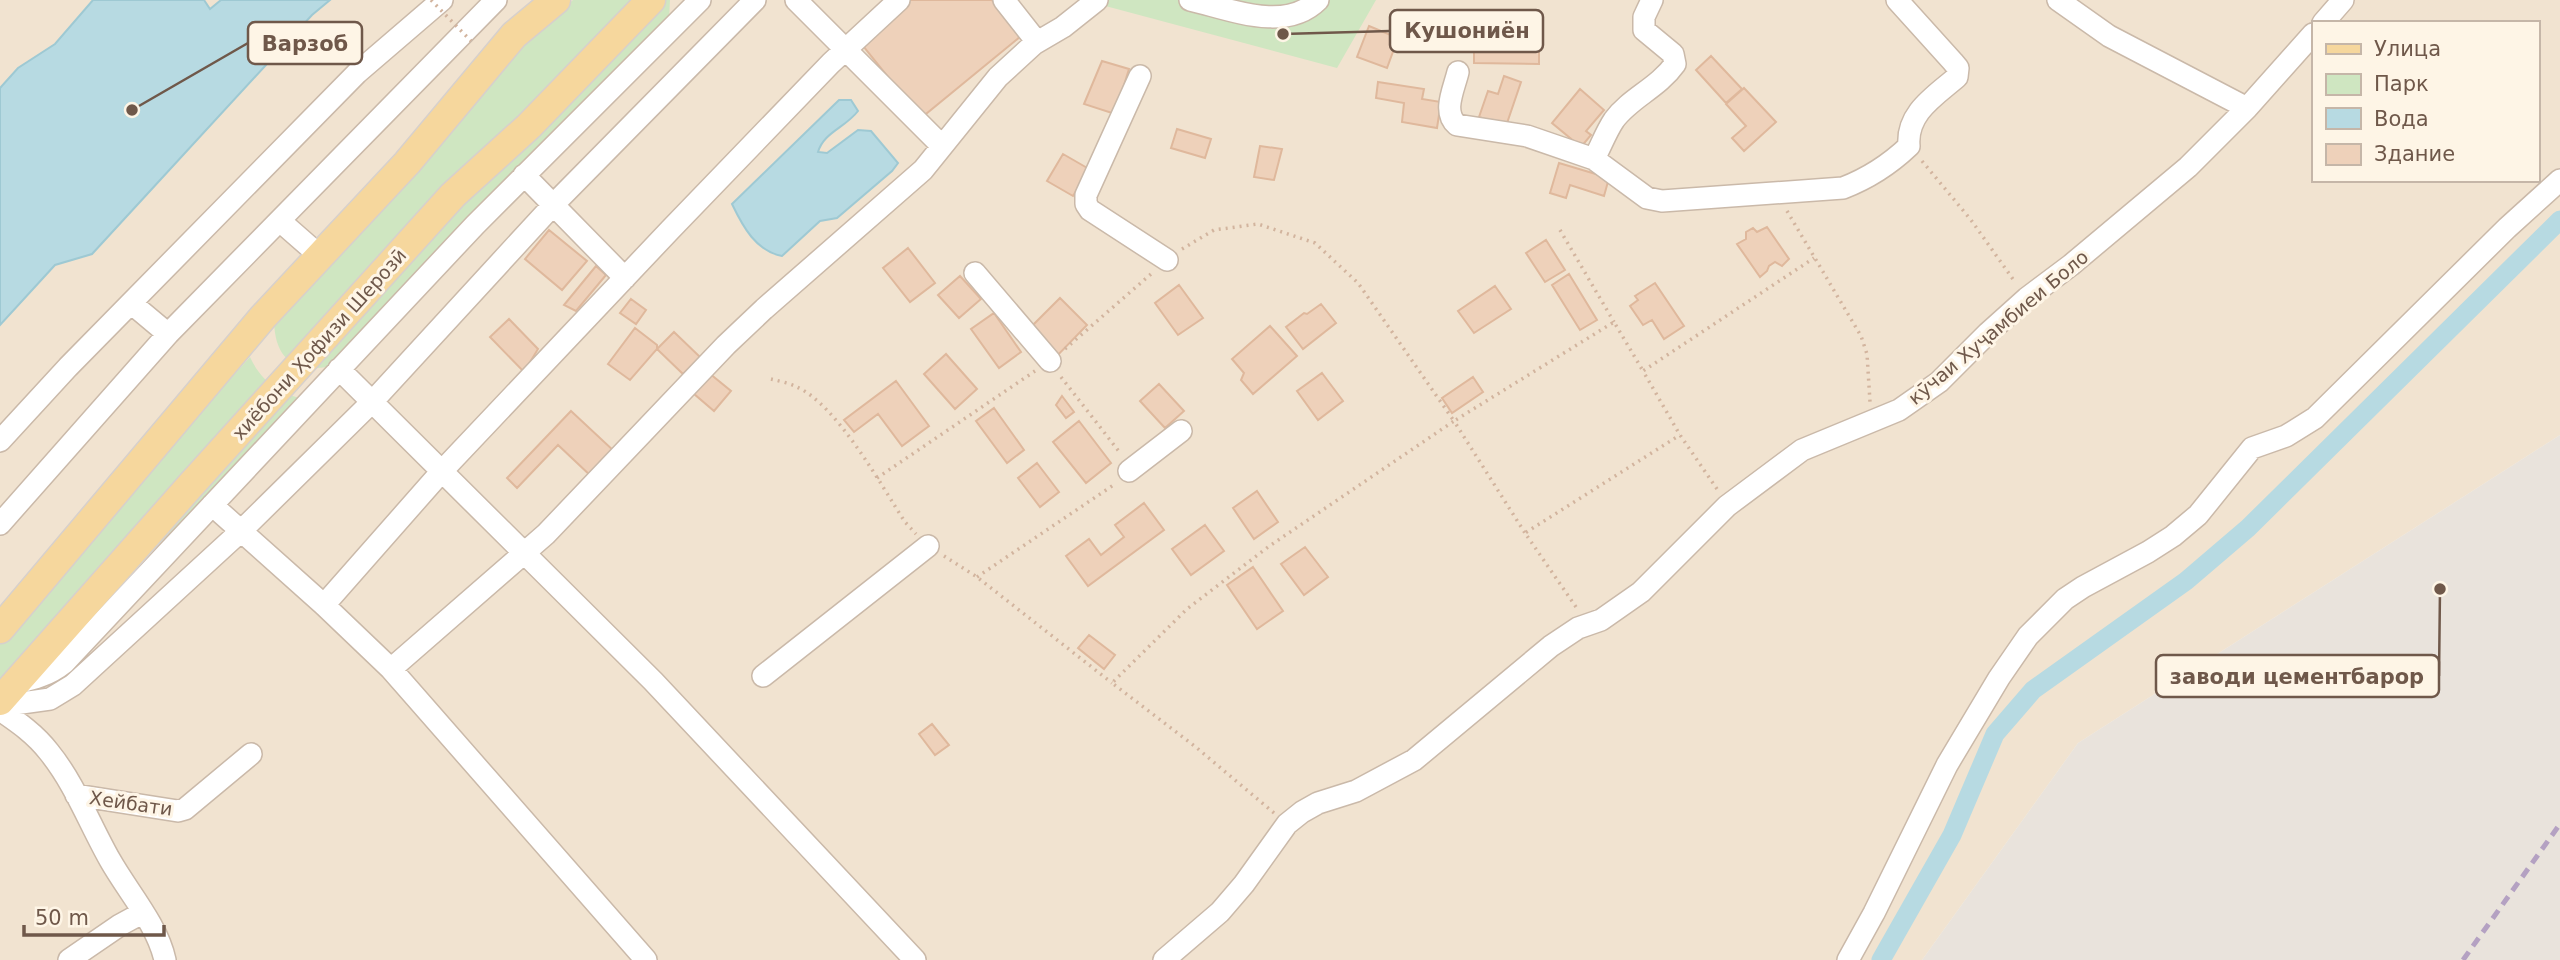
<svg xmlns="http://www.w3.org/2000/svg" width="2560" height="960" font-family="'DejaVu Sans',sans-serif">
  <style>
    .residential { fill: #f1e3d0; fill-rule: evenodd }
    .industrial { fill: #e9e3dc }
    .green { fill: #cfe6c1 }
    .water { fill: #b7dae2; stroke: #9ec9d3; stroke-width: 2 }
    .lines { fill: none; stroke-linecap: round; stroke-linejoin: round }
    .canal { stroke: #b7dae2; stroke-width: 19 }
    .building { fill: #eed1ba; stroke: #dfb89c; stroke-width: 2 }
    .minor-casing { stroke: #cab9a9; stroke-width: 24 }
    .major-casing { stroke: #d7d0cc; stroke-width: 31 }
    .path { stroke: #d2b49e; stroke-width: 3.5; stroke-dasharray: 2 5; stroke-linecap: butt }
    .minor { stroke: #fff; stroke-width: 21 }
    .major { stroke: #f6d79d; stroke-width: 28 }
    .rail { stroke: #b4a1c2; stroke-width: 5; stroke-dasharray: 10 7; stroke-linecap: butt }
    .path-bridge { stroke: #d2b49e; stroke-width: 3.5; stroke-dasharray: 2 5; stroke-linecap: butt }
    .labels { text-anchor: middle; stroke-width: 6; stroke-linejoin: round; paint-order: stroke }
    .street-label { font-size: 19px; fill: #6f584a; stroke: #fef5e6 }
    .leader { fill: none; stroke: #6f584a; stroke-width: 2.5 }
    .callout-dot { fill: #6f584a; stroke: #fef5e6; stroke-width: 2.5 }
    .callout { fill: #fef5e6; stroke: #6f584a; stroke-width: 2.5 }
    .callout-label { font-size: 21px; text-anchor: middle; font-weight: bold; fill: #6f584a }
  </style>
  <rect width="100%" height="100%" fill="#faf1e1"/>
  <path class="residential" d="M0 0H2560V435L2078 743 1922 960H0ZM2313 23H2537V180H2313Z"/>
  <path class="industrial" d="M2560 435V960H1922L2078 743Z"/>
  <path class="green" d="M573 0H670L669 19 327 367C292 372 275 357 274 321L519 46Z
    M1083 0H1376L1337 68Z
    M250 357C262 383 280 393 306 400L196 506 0 712V633Z"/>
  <path class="water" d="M93 0H204L210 9 221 0H330L312 15 92 254 55 265 0 325V88L18 68 55 44Z
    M839 100H851L858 111C845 128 824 132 818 152L827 153 858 130 871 131 898 163 892 171 837 218 820 221 782 256C756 251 743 227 732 204Z"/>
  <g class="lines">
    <path class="canal" d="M1881 960 1952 835 1995 734 2033 690 2186 581 2248 528 2560 220"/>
  </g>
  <path class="building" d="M910 0H992L1021 36 921 118 859 41Z
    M1369 26 1398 38 1387 68 1357 57Z
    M1474 36 1539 37V64L1474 63Z
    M1711 56 1742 89 1726 103 1696 70Z
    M1102 61 1129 69 1115 114 1084 104Z
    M1504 76 1521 82 1506 126 1479 117 1488 91 1498 94Z
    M1378 82 1424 89 1422 99 1441 102 1437 128 1402 122 1404 103 1376 98Z
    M1744 88 1776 122 1744 151 1732 138 1746 126 1726 104Z
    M1580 89 1604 110 1586 131 1591 135 1581 147 1552 123Z
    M1177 129 1211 139 1205 158 1171 148Z
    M1260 146 1282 149 1274 180 1254 177Z
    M1063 154 1089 169 1073 196 1047 181Z
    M1559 163 1609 178 1604 196 1570 185 1566 198 1550 193Z
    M1767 227 1789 259 1782 266 1775 262 1769 266 1767 271 1760 277 1737 244 1746 239V232L1753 228 1757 232Z
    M549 230 587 261 562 290 525 259Z
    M1546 240 1565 270 1545 282 1526 253Z
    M908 248 935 283 910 302 883 268Z
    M596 266 606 275 576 311 564 305Z
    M1569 274 1597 320 1580 330 1552 285Z
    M960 276 981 299 959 318 938 295Z
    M1655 283 1684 326 1664 339 1652 320 1643 325 1630 306 1638 300 1635 296Z
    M1179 285 1203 318 1178 335 1155 303Z
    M1495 286 1511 309 1474 333 1458 311Z
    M1060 298 1087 325 1053 360 1031 327Z
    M631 299 646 310 636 324 620 313Z
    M1321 304 1336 323 1303 349 1286 327 1304 313 1307 314Z
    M994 313 1021 352 999 368 971 329Z
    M509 319 538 349 524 372 490 337Z
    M1270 326 1297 356 1253 394 1241 380 1244 373 1232 359Z
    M635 328 657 345V349L630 380 608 364Z
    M674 332 700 357 683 374 657 349Z
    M946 354 977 389 955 409 924 374Z
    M709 373 731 391 714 411 693 393Z
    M1322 373 1343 401 1318 420 1297 391Z
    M1473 377 1483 392 1452 413 1442 398Z
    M896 381 929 426 902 446 878 414 854 432 844 420Z
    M1159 384 1184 411 1165 428 1140 401Z
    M1062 396 1074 412 1066 418 1056 405Z
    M994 408 1024 450 1007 463 976 421Z
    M571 411 615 452 592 477 558 445 517 488 507 478Z
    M1079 421 1111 463 1086 483 1053 442Z
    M1037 463 1059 492 1040 507 1018 478Z
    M1257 491 1278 522 1254 539 1233 508Z
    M1144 503 1164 530 1088 586 1066 556 1089 539 1101 555 1124 537 1115 525Z
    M1205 525 1224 551 1191 575 1172 549Z
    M1305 547 1328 577 1304 595 1281 564Z
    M1253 567 1283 611 1257 629 1227 585Z
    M1089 635 1115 655 1104 669 1078 648Z
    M932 724 949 745 935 755 919 734Z"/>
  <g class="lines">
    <defs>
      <path id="minor" d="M796 0 942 146
        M1004 0 1037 42
        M1190 0C1230 9 1285 33 1318 0
        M2058 0 2109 36 2247 108
        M2323 23 2343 0
        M1458 72C1454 89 1442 112 1457 125L1527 136 1594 159 1647 198 1662 201 1843 188C1869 178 1889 165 1909 146 1906 113 1935 96 1957 77L1958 68 1953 62 1897 0
        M1140 76 1086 195V204L1090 210 1167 260
        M1594 159C1601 146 1606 132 1614 120 1630 98 1658 88 1675 64L1673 54 1644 30V17L1652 0
        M524 175 625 278
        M280 221 320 256
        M975 273 1050 361
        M131 303 168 334
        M339 369 653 681 915 960
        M0 441 68 367 357 73 442 0
        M1129 471 1181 431
        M212 505 324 605 391 669 646 960
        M0 524 168 334 496 0
        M324 605 442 471 670 230 831 63 899 0
        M391 669 546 534 726 345 764 309 923 170 998 77 1034 44 1063 27 1097 0
        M763 676 928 546
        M15 683C34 679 49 675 64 663L475 225 700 0
        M0 706 50 699 73 685 241 531 373 401 554 204 755 0
        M0 710C19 723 35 734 49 752 75 784 90 825 110 860 128 892 157 924 165 960
        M76 795 178 811 185 809 251 754
        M69 960 120 925 142 913
        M1164 960 1220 912 1244 884 1287 824 1302 812 1318 803 1356 791 1414 760 1551 646 1578 628 1601 620 1641 592 1727 506 1802 450 1899 410 1939 382 1988 333 2027 298 2071 265 2188 167 2247 108 2313 34
        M1848 960 1874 913 1947 765 1999 678 2028 636 2065 599 2083 587 2148 552 2173 536 2198 515 2252 448 2286 436 2315 418 2507 228 2560 180"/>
      <path id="major" d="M0 629 263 317 407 163 514 35 556 0
        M0 701 190 486 453 195 529 126 651 0"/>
    </defs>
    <use href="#minor" class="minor-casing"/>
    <use href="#major" class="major-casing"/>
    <path class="path" d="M1922 161 1971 220 2015 282
      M1787 211 1861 336 1867 354 1870 402
      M1560 230 1614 322
      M1182 249 1214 230 1258 224 1315 243 1358 283 1454 421 1614 322 1643 371
      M1065 349 1151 274
      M1061 377 1121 454
      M771 379C779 381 789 383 797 387 837 405 881 485 905 522L916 534
      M877 478 1035 371
      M1717 489 1680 435 1643 371 1814 258
      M944 556 977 577 1112 683
      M977 577 1115 484
      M1576 607 1525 533 1680 435
      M1274 813 1197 748 1112 683 1187 609 1268 547 1454 421 1525 533"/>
    <use href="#minor" class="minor"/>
    <use href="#major" class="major"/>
    <path class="rail" d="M2463 960 2560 824"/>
    <path class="path-bridge" d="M431 0 471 41"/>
  </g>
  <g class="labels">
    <g class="street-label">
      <text transform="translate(1998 327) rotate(-40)" y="7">кӯчаи Хуҷамбиеи Боло</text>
      <text transform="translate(319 344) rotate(-48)" y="7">хиёбони Ҳофизи Шерозӣ</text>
      <text transform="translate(131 803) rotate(8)" y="7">Хейбати</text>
    </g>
  </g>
  <path class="leader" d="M1283 34L1390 31M132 110L248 43M2440 589L2439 676"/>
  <g class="callout-dot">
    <circle cx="1283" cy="34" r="7"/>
    <circle cx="132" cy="110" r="7"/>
    <circle cx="2440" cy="589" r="7"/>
  </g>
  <g class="callout">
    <rect x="1390" y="10" width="153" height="42" rx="7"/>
    <rect x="248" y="22" width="114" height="42" rx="7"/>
    <rect x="2156" y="655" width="283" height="42" rx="7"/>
  </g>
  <g class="callout-label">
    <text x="1467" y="38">Кушониён</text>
    <text x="305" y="51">Варзоб</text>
    <text x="2297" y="684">заводи цементбарор</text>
  </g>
  <rect x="2312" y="21" width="228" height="161" fill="#fef5e6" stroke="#c5b6a8" stroke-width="2"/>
  <rect x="2326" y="44" width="35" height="10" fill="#f6d79d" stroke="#c5b6a8" stroke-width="2"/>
  <text x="2374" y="56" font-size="21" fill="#6f584a">Улица</text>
  <rect x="2326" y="74" width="35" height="21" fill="#cfe6c1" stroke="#c5b6a8" stroke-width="2"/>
  <text x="2374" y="91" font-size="21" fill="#6f584a">Парк</text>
  <rect x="2326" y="108" width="35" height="21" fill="#b7dae2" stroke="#c5b6a8" stroke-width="2"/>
  <text x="2374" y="126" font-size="21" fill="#6f584a">Вода</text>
  <rect x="2326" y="144" width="35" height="21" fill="#eed1ba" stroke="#c5b6a8" stroke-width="2"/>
  <text x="2374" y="161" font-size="21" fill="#6f584a">Здание</text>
  <path d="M24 925v10h140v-10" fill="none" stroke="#6f584a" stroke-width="3.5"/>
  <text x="35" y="925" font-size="21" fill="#6f584a" stroke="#fef5e6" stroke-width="5" paint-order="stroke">50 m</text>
</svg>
